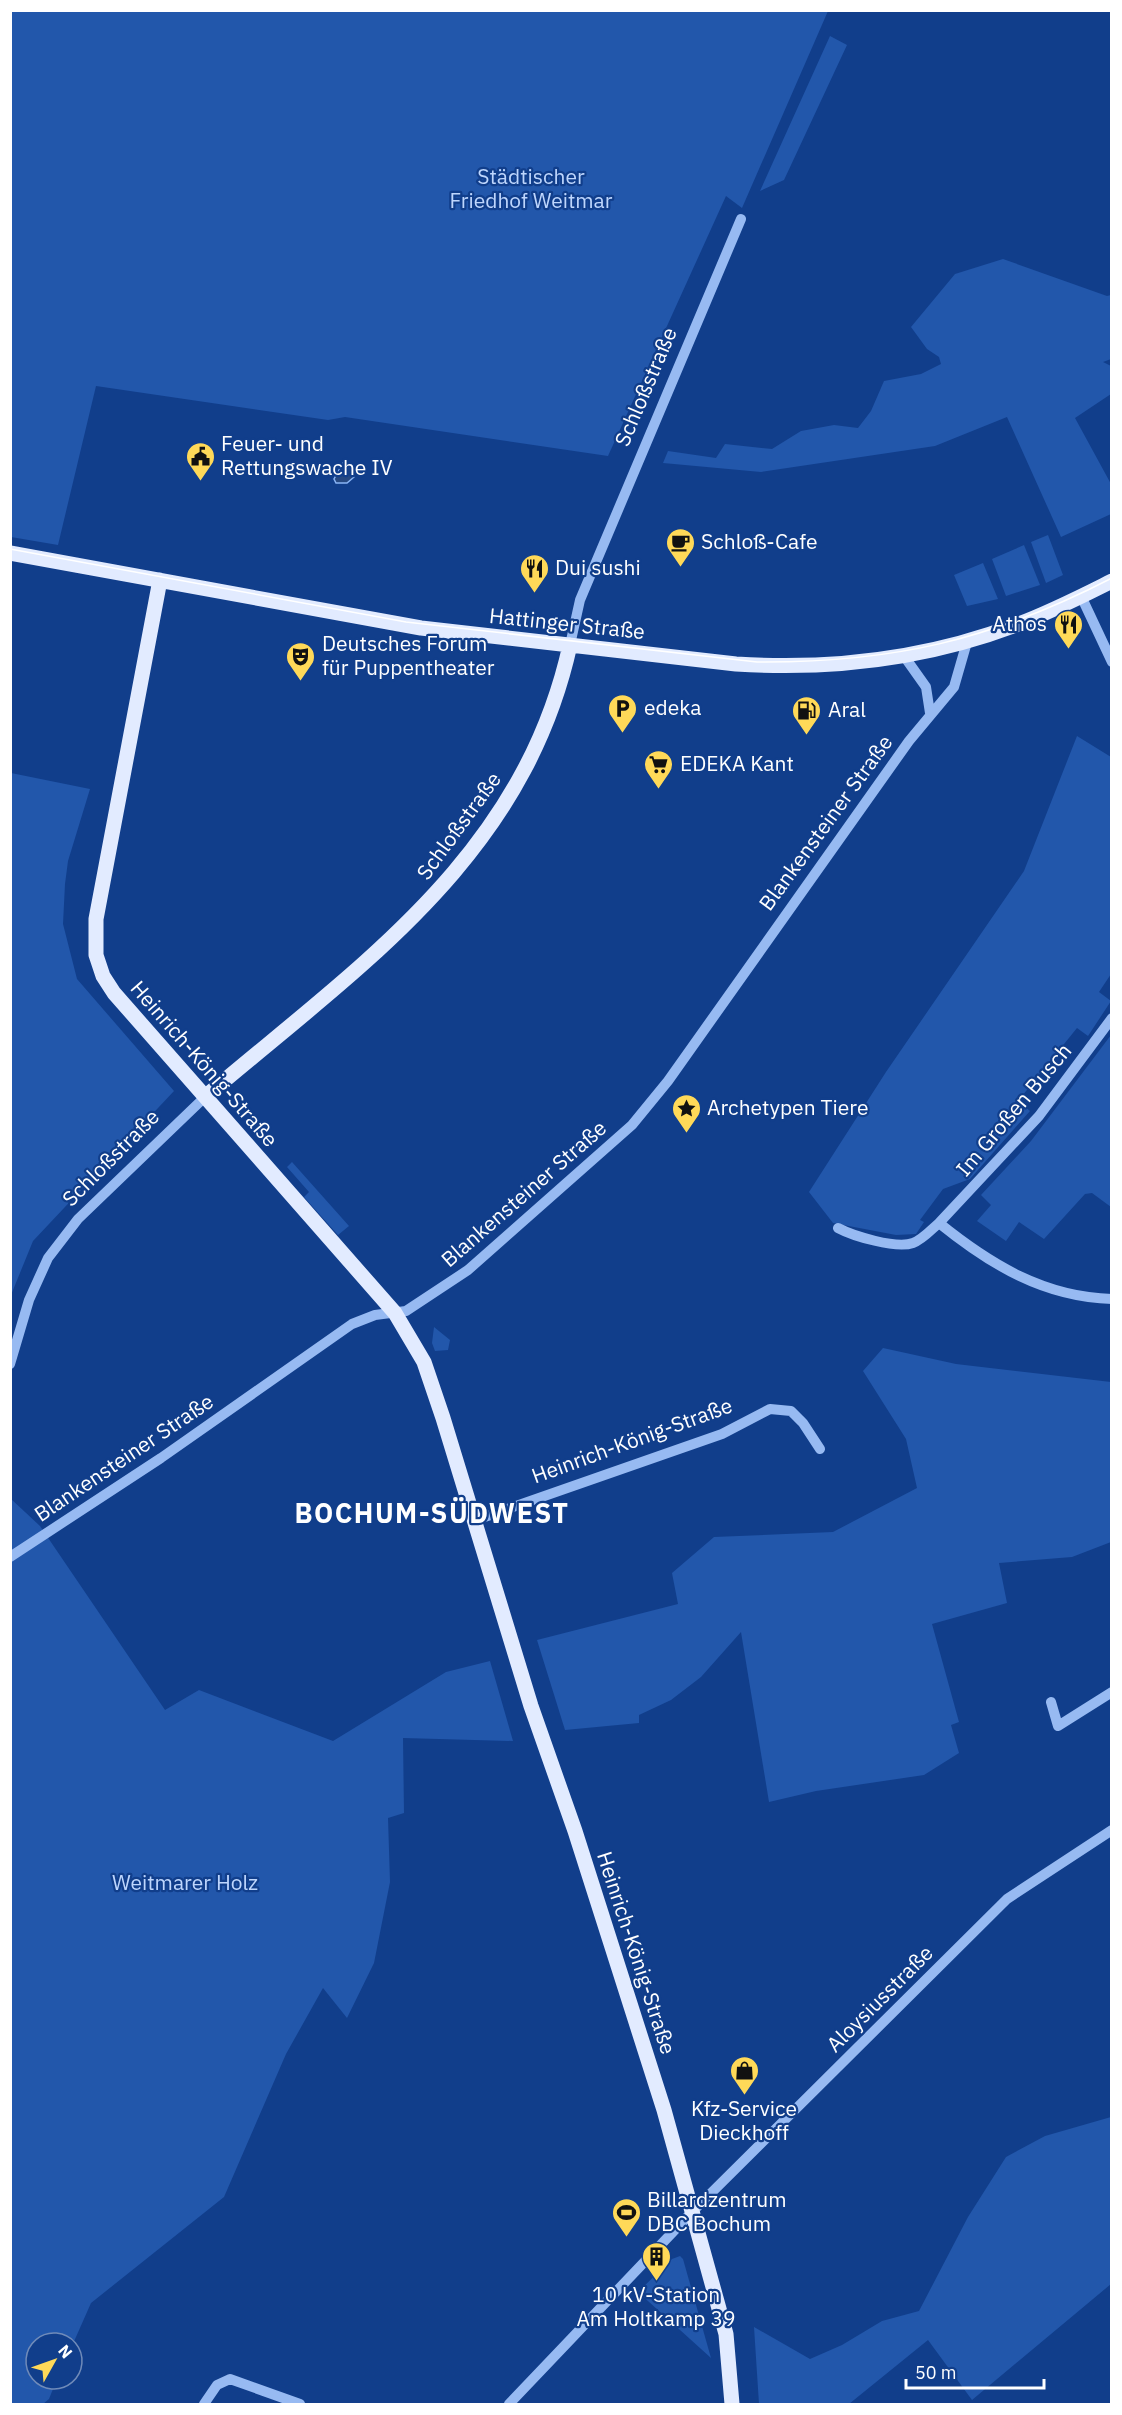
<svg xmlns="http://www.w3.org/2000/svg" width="1122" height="2415" font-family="'IBM Plex Sans',sans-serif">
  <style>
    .green { fill: #2257ab }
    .water { fill: #264881; stroke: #89b4f5; stroke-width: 1.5 }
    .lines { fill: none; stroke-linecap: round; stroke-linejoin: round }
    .minor { stroke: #97baf2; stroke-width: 10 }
    .major { stroke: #e2ebff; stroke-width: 15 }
    .tram { stroke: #fff; stroke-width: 1.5 }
    .labels { text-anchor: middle; stroke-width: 4.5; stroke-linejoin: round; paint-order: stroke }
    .park-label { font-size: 21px; fill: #bed6fd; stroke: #113e8b }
    .street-label { font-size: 21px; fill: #fff; stroke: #113e8b }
    .poi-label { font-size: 21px; fill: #fff; stroke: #113e8b; text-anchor: start }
    .district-label { font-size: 27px; font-weight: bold; letter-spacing: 1.5px; fill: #fff; stroke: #113e8b }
  </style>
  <rect width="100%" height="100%" fill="#113e8b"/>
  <path class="green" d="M10 11 11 10 828 11 742 208 726 196 608 456 345 417 328 420 96 386 58 545 11 537Z
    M830 36 847 45 784 180 760 191Z
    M1003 259 1107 296 1111 295V359L1103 362 1111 366V394L1075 418 1111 484V514L1061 537 1007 417 935 446 761 472 663 463 668 451 716 458 725 444 772 449 801 431 834 425 858 428 871 411 884 381 921 374 941 364 939 357 927 349 911 327 955 274Z
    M1048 535 1063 575 1046 583 1031 542Z
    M1024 545 1040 585 1006 596 992 559Z
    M983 563 998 599 967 606 954 575Z
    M1077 736 1111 757V974L1099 992 1111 1001 1088 1036 1077 1028 1018 1101 1030 1111 970 1179 943 1189 920 1220 924 1222 916 1234 896 1235 833 1223 809 1192 886 1072 1024 871Z
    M11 773 90 789 68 861 65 884 63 924 77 979 174 1091 33 1241 11 1295Z
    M1111 1035V1207L1092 1193 1085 1194 1044 1239 1019 1222 1006 1241 977 1221 991 1205 981 1195 1031 1141Z
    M292 1162 349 1226 338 1235 304 1197 309 1192 287 1167Z
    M434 1327 450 1340 448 1350 435 1351 432 1343Z
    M883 1348 956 1364 1111 1382V1542L1072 1557 999 1563 1007 1603 932 1624 959 1722 951 1725 959 1753 924 1775 816 1791 769 1802 741 1632 701 1677 671 1700 639 1715V1723L565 1730 537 1640 678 1604 672 1573 714 1537 833 1532 917 1488 906 1439 863 1371Z
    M10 1498 40 1526 165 1710 199 1690 333 1741 446 1672 490 1661 513 1741 403 1738 404 1813 388 1818 390 1882 374 1963 347 2018 323 1988 286 2054 224 2197 91 2303 72 2346V2343H36V2379H57L49 2399 43 2404H10Z
    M1111 2117V2284L972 2400 928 2340 849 2404H759L754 2327 810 2359 842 2345 882 2321 919 2311 968 2217 1006 2157 1045 2136Z
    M680 2256 683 2259 711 2358 638 2292 672 2259Z"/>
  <path class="water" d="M343 463 353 467 354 477 347 483H336L334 479Z"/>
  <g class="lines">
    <path class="minor" d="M1081 596 1112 662
      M570 645 580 600 741 219
      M904 656 926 687 930 713
      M1112 1018 1039 1116 939 1223C991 1265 1044 1297 1112 1299
      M838 1228C853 1236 896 1249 913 1243 922 1240 932 1229 939 1223
      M10 1364 29 1300 48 1258 78 1219 206 1096
      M476 1520 722 1434 770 1409 791 1411 803 1423 820 1449
      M10 1557 161 1458 352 1324 375 1315 406 1311 468 1270 632 1125 668 1081 909 741 954 687 967 642
      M1051 1702 1058 1726 1112 1692
      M204 2404 217 2385 230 2379 300 2404
      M509 2404 691 2213 1007 1899 1112 1830"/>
    <path class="major" d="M10 553 421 628 736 664C831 670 926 659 1016 625 1049 613 1080 597 1112 581
      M160 580 96 919V955L103 976 114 993 395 1313 424 1362 443 1418 531 1706 575 1831 664 2110 726 2334 732 2404
      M206 1096C360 965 523 857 570 645"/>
    <path class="tram" d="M10 549 406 622 757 662C892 663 992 640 1112 578"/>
  </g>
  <defs>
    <symbol id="civic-pin" viewBox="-11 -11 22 30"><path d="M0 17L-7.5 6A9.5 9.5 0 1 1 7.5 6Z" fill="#ffd958" stroke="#113e8b"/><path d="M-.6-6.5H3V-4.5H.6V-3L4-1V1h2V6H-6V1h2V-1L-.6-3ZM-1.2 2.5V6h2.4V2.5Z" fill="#111"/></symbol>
    <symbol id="cafe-pin" viewBox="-11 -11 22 30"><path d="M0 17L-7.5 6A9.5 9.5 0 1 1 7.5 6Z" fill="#ffd958" stroke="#113e8b"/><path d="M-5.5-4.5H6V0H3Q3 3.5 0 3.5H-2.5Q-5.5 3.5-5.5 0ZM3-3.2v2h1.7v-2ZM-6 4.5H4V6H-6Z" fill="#111"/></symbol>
    <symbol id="restaurant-pin" viewBox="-11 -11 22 30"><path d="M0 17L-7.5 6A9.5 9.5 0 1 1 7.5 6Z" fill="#ffd958" stroke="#113e8b"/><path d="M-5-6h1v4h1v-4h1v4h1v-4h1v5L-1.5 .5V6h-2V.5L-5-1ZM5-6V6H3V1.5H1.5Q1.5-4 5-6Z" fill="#111"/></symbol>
    <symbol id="theatre-pin" viewBox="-11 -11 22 30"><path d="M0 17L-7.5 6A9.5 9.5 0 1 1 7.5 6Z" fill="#ffd958" stroke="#113e8b"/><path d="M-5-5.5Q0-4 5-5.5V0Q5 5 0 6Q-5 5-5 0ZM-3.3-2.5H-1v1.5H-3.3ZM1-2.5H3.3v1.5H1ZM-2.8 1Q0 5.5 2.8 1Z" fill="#111"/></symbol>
    <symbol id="parking-pin" viewBox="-11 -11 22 30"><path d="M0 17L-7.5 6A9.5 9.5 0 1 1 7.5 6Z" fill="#ffd958" stroke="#113e8b"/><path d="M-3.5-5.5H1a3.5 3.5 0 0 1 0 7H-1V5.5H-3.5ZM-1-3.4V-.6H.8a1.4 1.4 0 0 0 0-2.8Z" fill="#111"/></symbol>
    <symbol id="fuel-pin" viewBox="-11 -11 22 30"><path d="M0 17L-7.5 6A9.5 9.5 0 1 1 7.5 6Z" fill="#ffd958" stroke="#113e8b"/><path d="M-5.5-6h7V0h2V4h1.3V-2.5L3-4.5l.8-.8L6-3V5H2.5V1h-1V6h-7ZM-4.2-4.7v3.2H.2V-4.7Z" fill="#111"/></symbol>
    <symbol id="supermarket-pin" viewBox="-11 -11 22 30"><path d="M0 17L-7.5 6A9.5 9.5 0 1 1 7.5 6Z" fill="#ffd958" stroke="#113e8b"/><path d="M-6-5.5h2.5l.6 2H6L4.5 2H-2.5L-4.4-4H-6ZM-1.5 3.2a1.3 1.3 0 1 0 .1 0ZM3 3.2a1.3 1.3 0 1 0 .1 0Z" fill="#111"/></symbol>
    <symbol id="sight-pin" viewBox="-11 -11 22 30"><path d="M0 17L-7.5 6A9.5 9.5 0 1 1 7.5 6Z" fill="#ffd958" stroke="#113e8b"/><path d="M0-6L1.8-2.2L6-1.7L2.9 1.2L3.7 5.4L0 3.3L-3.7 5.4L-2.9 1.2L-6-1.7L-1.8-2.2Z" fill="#111"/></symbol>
    <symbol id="shop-pin" viewBox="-11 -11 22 30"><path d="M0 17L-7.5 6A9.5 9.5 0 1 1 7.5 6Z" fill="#ffd958" stroke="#113e8b"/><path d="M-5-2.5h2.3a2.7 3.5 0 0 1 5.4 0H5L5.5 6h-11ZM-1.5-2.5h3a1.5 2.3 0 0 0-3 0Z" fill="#111"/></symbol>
    <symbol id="stadium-pin" viewBox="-11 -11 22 30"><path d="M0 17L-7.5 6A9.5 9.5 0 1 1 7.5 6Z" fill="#ffd958" stroke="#113e8b"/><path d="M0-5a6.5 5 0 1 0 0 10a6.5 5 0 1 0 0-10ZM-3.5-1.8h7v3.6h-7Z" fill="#111"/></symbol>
    <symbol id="building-pin" viewBox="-11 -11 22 30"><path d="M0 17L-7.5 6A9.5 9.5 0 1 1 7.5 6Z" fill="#ffd958" stroke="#113e8b"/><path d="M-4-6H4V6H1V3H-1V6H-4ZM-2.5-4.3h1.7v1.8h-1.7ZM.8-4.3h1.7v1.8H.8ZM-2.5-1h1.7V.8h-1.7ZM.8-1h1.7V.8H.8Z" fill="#111"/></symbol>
  </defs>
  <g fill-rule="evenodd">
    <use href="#civic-pin" x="184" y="440" width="33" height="45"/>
    <use href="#cafe-pin" x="664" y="526" width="33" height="45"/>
    <use href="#restaurant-pin" x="518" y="552" width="33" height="45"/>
    <use href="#restaurant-pin" x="1052" y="608" width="33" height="45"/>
    <use href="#theatre-pin" x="284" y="640" width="33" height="45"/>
    <use href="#parking-pin" x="606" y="692" width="33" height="45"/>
    <use href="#fuel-pin" x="790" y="694" width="33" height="45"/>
    <use href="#supermarket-pin" x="642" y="748" width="33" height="45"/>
    <use href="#sight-pin" x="670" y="1092" width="33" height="45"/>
    <use href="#shop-pin" x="728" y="2054" width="33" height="45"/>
    <use href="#stadium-pin" x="610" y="2196" width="33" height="45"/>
    <use href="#building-pin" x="640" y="2240" width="33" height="45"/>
  </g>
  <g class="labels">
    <g class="park-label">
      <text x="531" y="184">Städtischer<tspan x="531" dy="24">Friedhof Weitmar</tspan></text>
      <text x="185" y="1890">Weitmarer Holz</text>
    </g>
    <g class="street-label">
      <text transform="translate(646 387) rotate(-67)" y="7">Schloßstraße</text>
      <text transform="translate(567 624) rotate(6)" y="7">Hattinger Straße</text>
      <text transform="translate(826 823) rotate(-54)" y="7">Blankensteiner Straße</text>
      <text transform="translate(459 826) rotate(-54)" y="7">Schloßstraße</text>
      <text transform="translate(204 1064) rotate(49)" y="7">Heinrich-König-Straße</text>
      <text transform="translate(1014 1110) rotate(-50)" y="7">Im Großen Busch</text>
      <text transform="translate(111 1158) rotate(-45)" y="7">Schloßstraße</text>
      <text transform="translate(524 1194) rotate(-41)" y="7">Blankensteiner Straße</text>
      <text transform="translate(632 1441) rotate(-20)" y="7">Heinrich-König-Straße</text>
      <text transform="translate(124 1458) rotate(-34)" y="7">Blankensteiner Straße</text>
      <text transform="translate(636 1953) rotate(72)" y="7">Heinrich-König-Straße</text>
      <text transform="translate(880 1999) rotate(-45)" y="7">Aloysiusstraße</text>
    </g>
    <g class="poi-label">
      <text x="221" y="451">Feuer- und<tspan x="221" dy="24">Rettungswache IV</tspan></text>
      <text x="701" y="549">Schloß-Cafe</text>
      <text x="555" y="575">Dui sushi</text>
      <text x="1047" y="631" text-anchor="end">Athos</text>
      <text x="322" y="651">Deutsches Forum<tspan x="322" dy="24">für Puppentheater</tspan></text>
      <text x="644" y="715">edeka</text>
      <text x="828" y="717">Aral</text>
      <text x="680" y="771">EDEKA Kant</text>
      <text x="707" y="1115">Archetypen Tiere</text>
      <text x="744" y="2116" text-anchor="middle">Kfz-Service<tspan x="744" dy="24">Dieckhoff</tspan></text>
      <text x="647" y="2207">Billardzentrum<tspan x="647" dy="24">DBC Bochum</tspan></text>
      <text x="656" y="2302" text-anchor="middle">10 kV-Station<tspan x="656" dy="24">Am Holtkamp 39</tspan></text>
    </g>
    <g class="district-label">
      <text x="432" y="1523">BOCHUM-SÜDWEST</text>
    </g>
  </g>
  <rect width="1122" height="2415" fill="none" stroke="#ffffff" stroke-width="24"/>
  <g transform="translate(54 2361) rotate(50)"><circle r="28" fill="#113e8b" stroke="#708bb9" stroke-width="1.5"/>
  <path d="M0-4.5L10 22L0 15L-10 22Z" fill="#ffd958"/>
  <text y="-9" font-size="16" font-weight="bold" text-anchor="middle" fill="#ffffff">N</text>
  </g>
  <path d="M906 2379v9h138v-9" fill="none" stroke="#ffffff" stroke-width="3"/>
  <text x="915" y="2379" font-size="18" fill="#ffffff" stroke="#113e8b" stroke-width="4.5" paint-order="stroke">50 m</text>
</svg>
